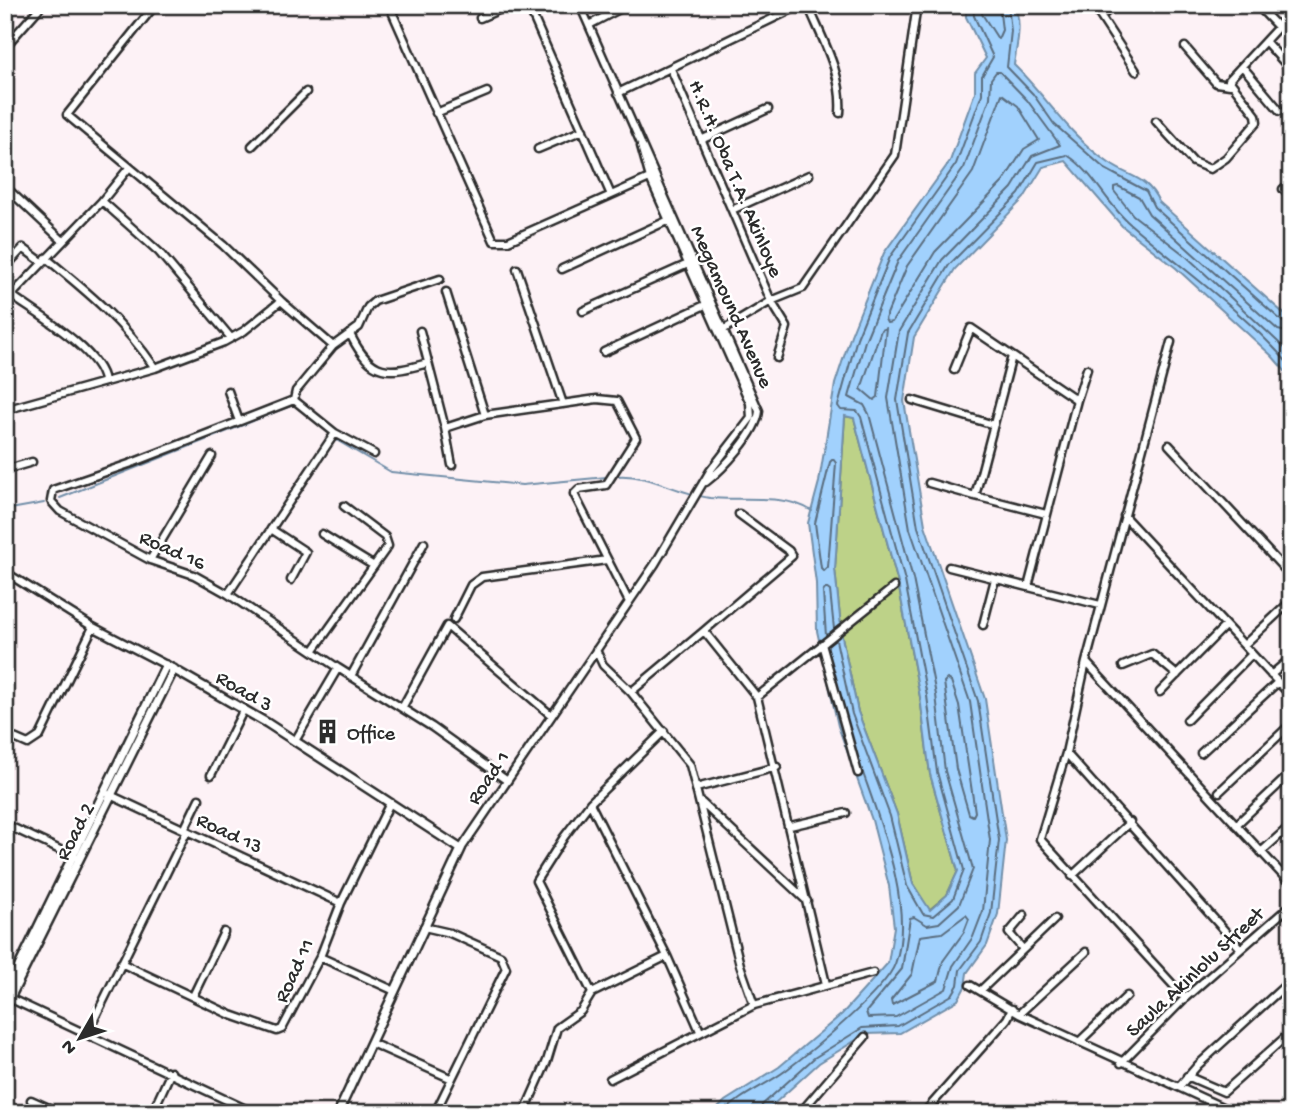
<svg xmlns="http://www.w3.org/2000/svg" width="1296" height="1118" font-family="'Gochi Hand',sans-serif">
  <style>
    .green { fill: #bdd288; stroke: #747e5a; stroke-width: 2 }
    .water { fill: #a1d1fd; stroke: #728fa9; stroke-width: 2; fill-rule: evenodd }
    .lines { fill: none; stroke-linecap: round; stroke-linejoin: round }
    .shore { stroke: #5a6d7f; stroke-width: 2 }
    .stream { stroke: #728fa9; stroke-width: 2 }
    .minor-casing { stroke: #2b2b2b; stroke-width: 11 }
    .tertiary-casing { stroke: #2b2b2b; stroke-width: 12 }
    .minor { stroke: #fff; stroke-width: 6 }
    .tertiary { stroke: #fff; stroke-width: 7 }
    .labels { text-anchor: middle; stroke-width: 5; stroke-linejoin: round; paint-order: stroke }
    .street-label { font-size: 21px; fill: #2b2b2b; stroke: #fff }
    .poi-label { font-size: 21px; fill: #2b2b2b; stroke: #fff; text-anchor: start }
  </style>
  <rect width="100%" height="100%" fill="#fdf2f6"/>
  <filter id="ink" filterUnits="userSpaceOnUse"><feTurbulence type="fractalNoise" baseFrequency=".0143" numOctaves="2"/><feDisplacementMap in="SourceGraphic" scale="14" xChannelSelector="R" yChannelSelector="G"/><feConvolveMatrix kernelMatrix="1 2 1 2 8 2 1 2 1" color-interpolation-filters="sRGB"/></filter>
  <g filter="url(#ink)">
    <path class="green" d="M845 416 854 418 898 583 920 697 930 774 958 871 947 895 929 910 913 884 897 814 858 712 842 637 835 569Z"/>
    <path class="water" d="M966 5H1013C1024 20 1016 48 1014 65 1047 97 1070 137 1109 163 1130 178 1147 176 1159 202L1291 320V378L1272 356 1176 268 1122 226 1066 161 1043 167 1024 198 955 269 914 337 904 401 925 525 985 699 1006 840 998 914 987 945 967 973 965 987 958 1000 900 1033 866 1034 819 1063 764 1113H713L725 1101 779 1067 842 1014 888 963 894 927 889 886 872 820 838 726 817 631 816 583 808 523 819 482 835 384 851 335 884 253 950 161 975 92V73L986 58 966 17ZM845 416 854 418 898 583 920 697 930 774 958 871 947 895 930 910 913 884 897 814 858 712 842 637 835 569Z"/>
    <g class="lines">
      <path class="shore" d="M982 5V14L998 39 1002 30 999 5
        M1008 5 1011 31 1007 67 1033 94 1054 124 1105 169 1146 191 1154 207 1283 322 1291 324
        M996 72H1000L1027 100 1060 145 1032 156 1012 188 942 260 899 331 888 398 910 529 970 702 990 840 983 911 973 937 953 966 946 989 896 1017 868 1018 866 1012 902 969 910 918 914 917 927 925 939 923 959 905 973 869 945 771 936 695 913 579 869 414 864 405 849 397 865 341 898 261 964 168 990 98 991 79Z
        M1002 94 1018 106 1039 140 1024 149 1003 182 935 252 892 322 887 323 885 319 907 266 973 172Z
        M886 328 878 397 874 400 861 389 881 330Z
        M1291 333 1278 330 1149 214 1139 197 1118 186 1114 187V191L1133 215 1186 256 1291 354
        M833 459 836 463 828 567 824 571 821 568 815 523 830 462Z
        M826 636 823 592 826 588 830 591 834 629
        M836 640 852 714 890 816 907 886 923 914 933 916 953 899 964 870 937 772 927 696 905 581 861 417 857 411 841 410 838 406 857 338 890 257 956 164 982 94V76L993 57 974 16 973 5
        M947 679 951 681 959 705 975 812 973 816 969 814 956 769 944 682Z
        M966 915 969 919 964 932 943 961 938 981 892 1005 891 1000 912 974 920 936 942 933Z
        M723 1113C740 1095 765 1086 785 1071 809 1053 885 991 895 964 915 911 881 824 863 773
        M760 1113 762 1105 814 1058 862 1028 898 1026 952 995 958 985 960 970 981 942 991 913 999 840 978 701 918 527 897 400 908 333 949 265 1019 194 1038 162 1067 155C1093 171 1106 203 1129 223 1183 270 1245 312 1291 367"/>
      <path class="stream" d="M338 441 391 472 522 485 607 477
        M616 476C649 473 678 494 710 498 742 501 784 493 812 511
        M60 498 293 405
        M5 510 44 503"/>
      <defs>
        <path id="minor" d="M155 5 67 115 223 245 281 301
          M389 5 494 241H508L654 176
          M528 5 611 195
          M580 5 759 411C757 433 723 469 706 482
          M808 5C823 41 843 74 840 113
          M1093 5 1136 71
          M1257 5 1278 27
          M1101 17 1113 5
          M480 18 510 5
          M589 25 627 5
          M1265 41 1291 70
          M5 47 42 5
          M1185 47 1216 83 1230 85
          M1242 66 1280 111
          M671 69 771 301 787 327 777 358
          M618 93 801 5
          M436 113 487 92
          M1156 121 1193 162 1210 169 1226 158 1257 122 1256 115 1229 80 1291 13
          M703 139 768 109
          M252 146 306 92
          M538 149 583 130
          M1283 189 1291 198
          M11 192 63 241
          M102 201 128 169
          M734 209 809 175
          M46 258C89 293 124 322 155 368
          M11 261 23 248 42 262
          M517 269 563 404
          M562 269 669 220
          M446 292 485 415
          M11 295C35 313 100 350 104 381
          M5 302 102 201 159 252 231 338
          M583 311 688 264
          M723 330 771 301 803 288 895 155 917 5
          M420 331 445 428 485 415 597 399 617 401 636 438 606 485 579 489 574 494 629 602
          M351 336C372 377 388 374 428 363
          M1171 342 1086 662 1291 884
          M604 352 705 305
          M1012 356 975 496 1046 514
          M954 370 971 328 1077 400 1028 587
          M228 391 239 421
          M294 400 132 463 53 490 51 501 60 511 150 560 194 575 228 594 338 668 432 727 506 780
          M912 400 994 425
          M1077 400 1087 369
          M5 410 155 368 224 342 244 331 281 301 333 346
          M445 428 452 465
          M335 433 374 454
          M1169 445 1291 576
          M5 470 32 462
          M929 483 975 496
          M1124 516 1291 696
          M271 529 306 552 291 580
          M322 534 374 566
          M150 560 212 456
          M949 567 1100 605
          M5 572 93 627 166 665
          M228 594 335 433 294 400 296 391 333 346 359 327 368 307 375 301 440 279
          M454 619 471 585 482 577 607 560
          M983 625 995 579
          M704 631 792 556 789 551 739 514
          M822 644 858 773
          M1244 645 1291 601
          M596 650 603 665 631 692 690 765 740 965 754 1005 873 973
          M313 651 388 546 385 537 344 506
          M1086 662 1066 753 1040 839 1185 998
          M1123 666 1152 654 1177 675
          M1271 675 1291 658
          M351 676 424 543
          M631 692 704 631 757 697 826 984
          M1160 692 1225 626
          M757 697 894 587
          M402 708 447 626 551 715
          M1187 720 1252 654
          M5 734 28 744 40 736 93 627
          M295 741 338 668
          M1066 753 1241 949
          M1201 753 1278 682
          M211 775 244 709
          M696 788 777 767
          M1219 792 1291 724
          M108 794 341 903
          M590 803 564 837 536 881 592 993
          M702 803 807 901
          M5 824 77 858
          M1236 825 1291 773
          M790 826 846 813
          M184 830 199 799
          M461 849 655 564 710 471 751 418 750 403 650 178 641 146
          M1261 852 1291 825
          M1072 876 1130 822
          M424 927 450 933 501 956 506 968 435 1113
          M1023 949 1009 933 1024 915
          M667 956 700 1031
          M320 957 395 991
          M121 963 231 1015 277 1031 282 1029 320 957 341 903 390 803
          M970 985 1019 1014 1235 1113
          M980 991 1055 919
          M193 996 224 932
          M7 997 254 1113
          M1019 1014 1086 952
          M87 1034 187 831
          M1079 1042 1127 996
          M371 1043 450 1078
          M1121 1063 1185 998 1291 905
          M1187 1076 1224 1092 1291 1032
          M610 1079 754 1005
          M1179 1087 1198 1065 1291 980
          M31 1100 60 1113
          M152 1113 171 1072
          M524 1113 547 1061 557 1028 581 1011 592 993 667 956 590 803 664 731
          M800 1113 865 1037
          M924 1113 1007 1019 1012 1009"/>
        <path id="tertiary" d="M5 995 166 665 267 723 461 849 338 1113
          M5 1008 174 669"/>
      </defs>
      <use href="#minor" class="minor-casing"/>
      <use href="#tertiary" class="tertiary-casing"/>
      <use href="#minor" class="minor"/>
      <use href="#tertiary" class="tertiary"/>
    </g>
  </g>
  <defs>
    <symbol id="building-bare" viewBox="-9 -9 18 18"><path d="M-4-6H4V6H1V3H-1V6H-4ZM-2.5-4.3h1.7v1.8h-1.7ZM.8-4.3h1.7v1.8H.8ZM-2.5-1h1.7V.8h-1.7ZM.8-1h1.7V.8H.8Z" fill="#2b2b2b" stroke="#fff" stroke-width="2.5" paint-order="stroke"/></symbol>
  </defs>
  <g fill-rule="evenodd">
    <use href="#building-bare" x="310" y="714" width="35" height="35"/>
  </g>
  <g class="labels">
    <g class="street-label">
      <text transform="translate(737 178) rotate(67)" y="7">H.R.H. Oba T.A. Akinloye</text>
      <text transform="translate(733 306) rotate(66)" y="7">Megamound Avenue</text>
      <text transform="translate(173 549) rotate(24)" y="7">Road 16</text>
      <text transform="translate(245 690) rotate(30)" y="7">Road 3</text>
      <text transform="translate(487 777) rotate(-56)" y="7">Road 1</text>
      <text transform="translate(74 831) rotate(-63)" y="7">Road 2</text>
      <text transform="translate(230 832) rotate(25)" y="7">Road 13</text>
      <text transform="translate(293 970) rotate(-65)" y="7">Road 11</text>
      <text transform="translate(1194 971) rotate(-43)" y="7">Saula Akinlolu Street</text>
    </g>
    <g class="poi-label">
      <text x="347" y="739">Office</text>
    </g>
  </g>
  <rect width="1296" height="1118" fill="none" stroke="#fff" stroke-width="28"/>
  <rect x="14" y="14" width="1268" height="1090" fill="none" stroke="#2b2b2b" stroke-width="2.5" filter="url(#ink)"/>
  <g transform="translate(80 1038) rotate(231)" stroke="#ffffff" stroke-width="5" paint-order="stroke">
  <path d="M0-5L12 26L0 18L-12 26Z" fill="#2b2b2b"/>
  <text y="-10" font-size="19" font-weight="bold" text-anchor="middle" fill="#2b2b2b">N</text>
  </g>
</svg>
